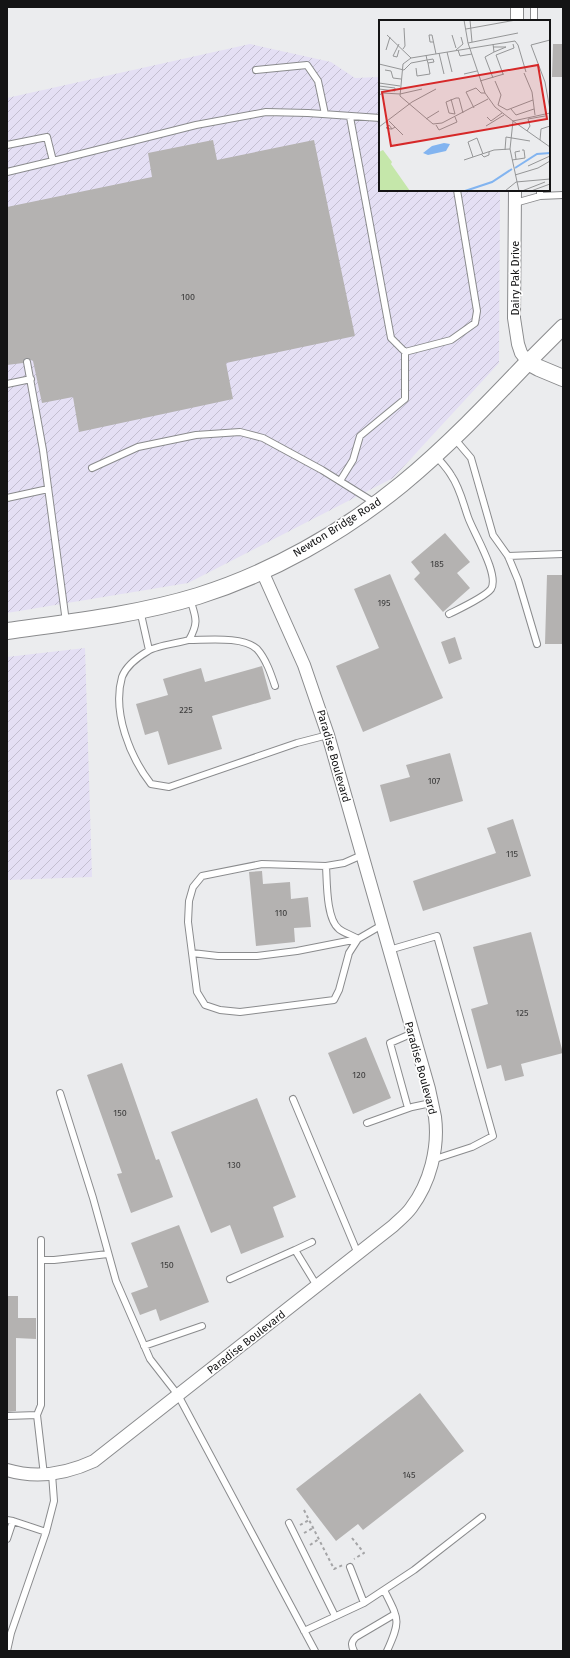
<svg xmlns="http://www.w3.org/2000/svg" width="570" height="1658" font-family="'Fira Sans',sans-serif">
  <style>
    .industrial { fill: url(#industrial-furrows) }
    .building { fill: #b4b2b1 }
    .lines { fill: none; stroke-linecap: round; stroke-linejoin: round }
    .service-casing { stroke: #8a8b8d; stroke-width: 8 }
    .minor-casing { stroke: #8a8b8d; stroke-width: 14 }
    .tertiary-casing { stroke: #8a8b8d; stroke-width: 17 }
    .secondary-casing { stroke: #8a8b8d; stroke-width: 18 }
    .path { stroke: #a4a4a6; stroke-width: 2; stroke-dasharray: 3 3; stroke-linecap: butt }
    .service { stroke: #fff; stroke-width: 6 }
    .minor { stroke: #fff; stroke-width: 12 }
    .tertiary { stroke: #fff; stroke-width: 15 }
    .secondary { stroke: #fff; stroke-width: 16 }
    .labels { text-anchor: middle; stroke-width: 3.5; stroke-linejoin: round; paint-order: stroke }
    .number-label { font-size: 9px; fill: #3c3c3c }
    .street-label { font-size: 11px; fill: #141415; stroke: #fff }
    .inset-river { fill: none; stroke: #82b4f0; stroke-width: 2 }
    .inset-road { fill: none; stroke: #959697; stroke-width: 1 }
    .view { fill: #d62828; fill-opacity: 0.15; stroke: #d62828; stroke-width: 2 }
    .inset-edge { fill: none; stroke: #141415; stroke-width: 2 }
  </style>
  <defs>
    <pattern id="industrial-furrows" width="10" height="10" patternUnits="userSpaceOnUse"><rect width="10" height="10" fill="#e4dff4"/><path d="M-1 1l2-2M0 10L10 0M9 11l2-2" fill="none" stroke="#c3bed0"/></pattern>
  </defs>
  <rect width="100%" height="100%" fill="#ebecee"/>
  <path class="industrial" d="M250 44 331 62 355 78 380 77V190H500L499 363 393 478 188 583 7 613V98Z
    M85 648 92 877 7 880V657Z"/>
  <path class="building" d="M553 44H563V77H552Z
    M213 140 217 160 314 140 355 336 226 363 233 399 79 432 73 397 42 403 33 361 27 358 24 359 23 363 7 365V207L152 177 148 153Z
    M445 533 470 562 457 573 470 588 443 612 414 579 420 573 411 562Z
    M390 574 443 698 363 732 336 666 379 648 354 589Z
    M547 575H563V644H545Z
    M455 637 462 659 449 664 441 642Z
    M262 666 271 699 212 716 222 749 168 765 158 731 145 735 136 704 168 695 163 679 201 668 205 682Z
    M450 753 463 801 390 822 380 785 410 777 406 765Z
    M513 819 531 876 423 911 413 881 496 853 487 828Z
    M262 871 263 884 290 882 291 899 308 897 311 927 294 928 295 942 256 946 249 872Z
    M531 932 563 1053 521 1064 524 1076 505 1081 501 1065 487 1069 471 1009 488 1004 473 947Z
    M366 1037 391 1098 353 1114 328 1053Z
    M122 1063 156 1160 159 1159 173 1197 131 1213 117 1174 122 1173 87 1075Z
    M257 1098 296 1197 273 1207 284 1237 241 1254 230 1225 211 1233 171 1132Z
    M179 1225 209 1302 160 1321 156 1309 140 1315 131 1293 148 1287 131 1243Z
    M7 1296H18V1318H36V1339L16 1338V1411L7 1412Z
    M420 1393 464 1451 363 1530 358 1524 336 1541 296 1489Z"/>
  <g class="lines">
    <defs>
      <path id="service" d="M534 7V21
        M256 70 307 65 318 81 325 114
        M7 145 47 137 53 161 7 172
        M53 161 196 125 266 112 308 113 380 118
        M540 190V196L563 195
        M515 203 540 196
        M405 352 451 340 475 323 477 311 457 190
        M27 362 43 450 66 622
        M7 384 31 379
        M454 438 471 458 493 535 508 556 518 580 537 644
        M436 456C441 462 447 468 451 475 460 488 463 503 468 517 473 532 500 575 491 589 485 597 459 609 449 614
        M92 468 138 447 196 435 240 432 263 438 322 470 375 503
        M340 481 353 460 360 436 405 399V352L391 338 350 117
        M7 498 48 489
        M508 556 563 554
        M190 599C196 618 199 622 189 640 179 643 155 646 148 651 138 657 126 666 122 677 112 712 130 757 151 784L169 787 297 743 328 735
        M140 610 149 650
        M189 640C208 640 243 636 257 649 266 659 271 674 275 686
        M326 866C327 881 326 919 339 929 344 933 352 935 358 939
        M358 939 349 953 339 990 334 1000 240 1012 220 1010 205 1005 197 992 188 922 189 901 193 887 202 876 262 864 326 866 344 863 362 855
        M389 950 437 936 493 1136 472 1147 432 1160
        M192 953 218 956H257L297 951 358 939 382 925
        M60 1093 93 1198 116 1281 150 1359 178 1395 315 1651
        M293 1099 358 1254
        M408 1108 390 1043 413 1033
        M367 1123 412 1107 431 1103
        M41 1240V1405L37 1415 44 1475
        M295 1250 312 1242
        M41 1260H54L108 1254
        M230 1279 295 1250 317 1286
        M144 1346 202 1326
        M7 1416 37 1415
        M7 1520 13 1521 7 1539
        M13 1521 46 1532
        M289 1523 335 1616
        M350 1567 364 1603
        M384 1590C399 1620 401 1620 387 1651
        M304 1631 364 1603 414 1570 482 1517
        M7 1651 11 1633 46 1532 54 1501 52 1474
        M354 1651C351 1645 351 1642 356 1637L395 1614"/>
      <path id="minor" d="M517 21V7
        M515 190 514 318 518 344 521 353 528 362
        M7 1470C37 1479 66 1474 94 1461L393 1226C399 1220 406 1215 411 1208 430 1183 439 1148 435 1117 433 1108 431 1098 429 1089L328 735 304 665 262 571"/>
      <path id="tertiary" d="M528 362 563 327"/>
      <path id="secondary" d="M7 631C71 622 136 615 198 596 271 573 342 533 402 484 447 447 488 404 528 362L539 368 563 378"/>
    </defs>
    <use href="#service" class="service-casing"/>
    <use href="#minor" class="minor-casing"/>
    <use href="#tertiary" class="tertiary-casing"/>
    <use href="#secondary" class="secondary-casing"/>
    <path class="path" d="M304 1510 334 1569 343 1565
      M300 1525 309 1520
      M304 1533 313 1528
      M352 1538 364 1553 354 1559
      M310 1545 319 1539"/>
    <use href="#service" class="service"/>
    <use href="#minor" class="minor"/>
    <use href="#tertiary" class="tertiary"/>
    <use href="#secondary" class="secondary"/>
  </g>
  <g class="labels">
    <g class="number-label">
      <text x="188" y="300">100</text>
      <text x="437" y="567">185</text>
      <text x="384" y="606">195</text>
      <text x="186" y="713">225</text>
      <text x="434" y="784">107</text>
      <text x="512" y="857">115</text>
      <text x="281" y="916">110</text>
      <text x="522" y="1016">125</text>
      <text x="359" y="1078">120</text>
      <text x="120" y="1116">150</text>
      <text x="234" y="1168">130</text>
      <text x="167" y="1268">150</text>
      <text x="409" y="1478">145</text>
    </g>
    <g class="street-label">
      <text transform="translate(515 278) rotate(-90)" y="4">Dairy Pak Drive</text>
      <text transform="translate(337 527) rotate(-32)" y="4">Newton Bridge Road</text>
      <text transform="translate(334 756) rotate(74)" y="4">Paradise Boulevard</text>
      <text transform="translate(421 1068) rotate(75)" y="4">Paradise Boulevard</text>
      <text transform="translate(246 1342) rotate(-38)" y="4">Paradise Boulevard</text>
    </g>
  </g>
  <g transform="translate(379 20)">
    <rect width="171" height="171" fill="#ebecee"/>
    <path d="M4 130 13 142 12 144 31 171H0V132Z" fill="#c5e7aa"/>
    <path d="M65 123 71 124 67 131 49 135 44 133 53 126Z" fill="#82b4f0"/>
    <path class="inset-river" d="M136 148 158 134 171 133M86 171 113 162 133 149"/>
    <path class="inset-road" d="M85 0 89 23 106 73 116 87 134 101 131 129 140 171M91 0 93 22M87 9 137 0M8 15 32 38M73 15 77 28M171 20 152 25 166 62 171 90M54 22H51L50 15H53L57 34M89 23 139 13M20 24 14 36 18 37 20 30M114 27H127L115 32M24 29 26 26 25 8M7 30 11 17M77 30 84 24 82 17M79 30 81 36 93 34M68 32 73 52M60 33 65 54M0 44 25 50 32 43 48 40 54 39 55 42 49 43 48 40 47 35M37 48 38 56 51 54 49 43M6 50 12 51 14 58 22 59M145 53 153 72 156 95M85 54 98 51M124 54 117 35 135 28 134 24M114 58 106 37 115 32 114 24M101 61 125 54M116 61 122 75 119 85M0 63 21 66M0 66 16 68V71L0 69M21 74 43 69M0 75 4 73 21 74M72 79 76 94M109 79 63 103 54 104 21 76 24 44 32 38 136 21 139 25 147 52M119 85 128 90 154 80M95 88 87 72 97 68 102 73H106M132 89 137 95 155 89M76 94 70 93 67 82 77 78H80L84 93M108 97 112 101 123 93M47 99 60 91M10 101 24 115M134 101 171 127M134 101 171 93M57 105 60 110 78 102 76 97M107 106 125 95M0 107 33 82 57 69M13 109 10 105 7 108 12 109H13L16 107M148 111 151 106 149 99 166 96M161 120 162 109 171 106M126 130 127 117 151 121M102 134 105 137 110 135V132M94 137 89 122 98 118 104 134M137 139 136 132 141 131M85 140 115 130 131 129M133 140 146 138 145 130H143M149 146 171 136M136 155 159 148 171 141M126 171 137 162 171 159M143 171 166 162M152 171 171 164"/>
    <path class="view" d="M159 45 168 99 12 126 3 72Z"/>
    <rect width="171" height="171" class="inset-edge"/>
  </g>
  <rect width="570" height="1658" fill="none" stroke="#141415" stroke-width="16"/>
</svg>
